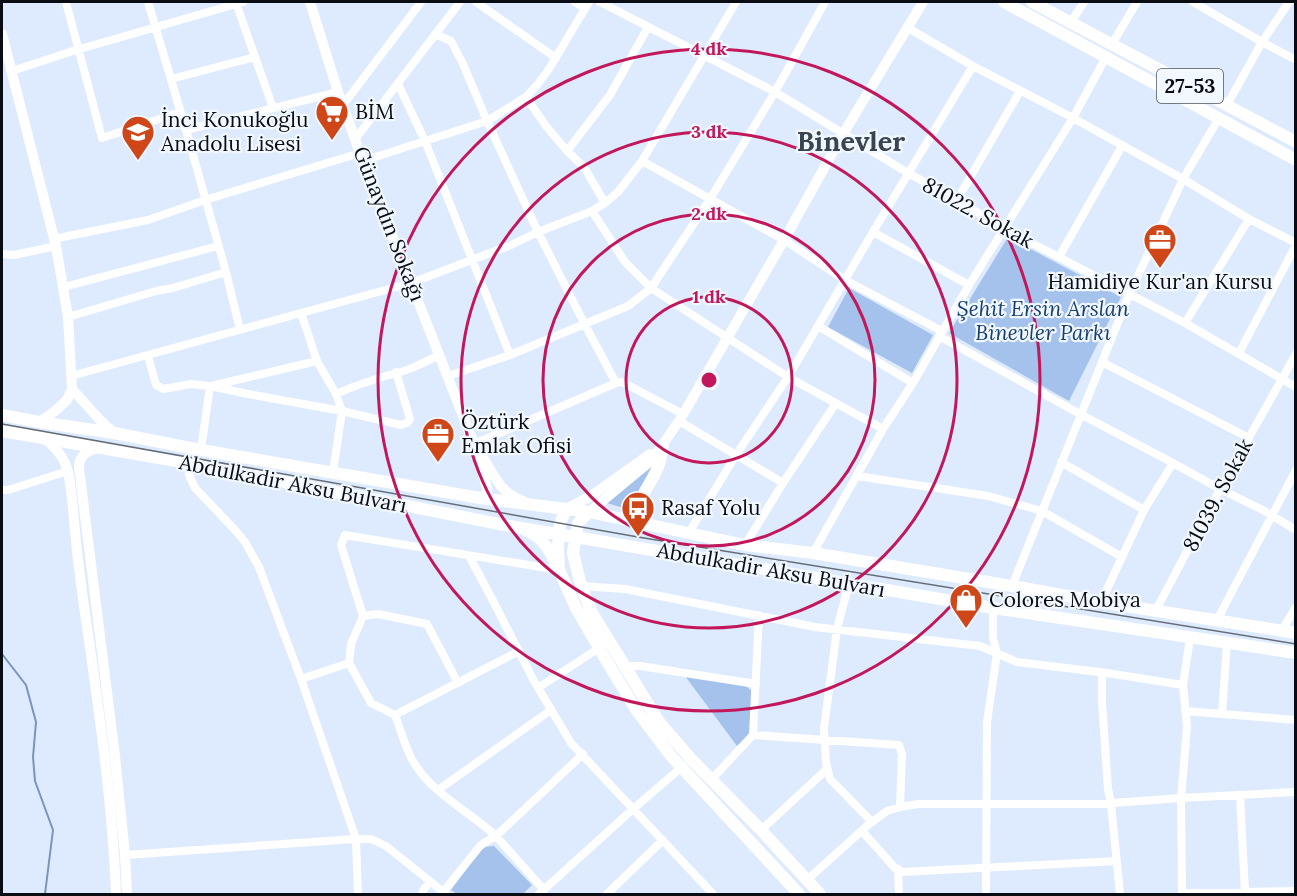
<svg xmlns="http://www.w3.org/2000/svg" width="1297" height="896" font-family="Lora,serif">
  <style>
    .green { fill: #a4c2eb }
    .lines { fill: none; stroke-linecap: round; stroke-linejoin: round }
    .stream { stroke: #7795be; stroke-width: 2 }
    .street { stroke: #fff; stroke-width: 8 }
    .secondary { stroke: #fff; stroke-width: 10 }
    .primary { stroke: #fff; stroke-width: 12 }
    .tram { stroke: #656d78; stroke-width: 1.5 }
    .ring { fill: none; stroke: #c2185b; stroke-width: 3 }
    .labels { text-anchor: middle; stroke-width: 4.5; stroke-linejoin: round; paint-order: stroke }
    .shield { fill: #f2f8ff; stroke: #4f545a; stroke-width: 1.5 }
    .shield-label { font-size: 20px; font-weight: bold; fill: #090d13 }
    .poi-label { font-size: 21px; fill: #090d13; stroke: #f2f8ff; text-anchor: start }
    .street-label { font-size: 21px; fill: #090d13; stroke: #f2f8ff }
    .park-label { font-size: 21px; font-style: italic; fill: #163f73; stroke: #f2f8ff }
    .district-label { font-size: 27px; font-weight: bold; fill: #3a4554; stroke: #f2f8ff }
    .centre { fill: #c2185b; stroke: #f2f8ff; stroke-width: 3 }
    .ring-label { font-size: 18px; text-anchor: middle; font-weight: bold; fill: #c2185b; stroke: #f2f8ff; stroke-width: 4.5; stroke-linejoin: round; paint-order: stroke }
  </style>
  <rect width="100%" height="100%" fill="#deebfe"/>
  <path class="green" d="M1008 237 1121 297 1069 401 949 333Z
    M849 288 933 335 912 373 828 327Z
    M657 461 633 511 607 503Z
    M685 676 746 686 752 691C751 703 753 725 748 735 746 740 741 743 737 746Z
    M494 846 532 885 523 894H457L451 890 483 847Z"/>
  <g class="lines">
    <path class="stream" d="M2 654 26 685 36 722 33 757 35 781 53 830 45 894"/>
    <path class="street" d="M66 2 102 138 180 112
      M148 2 186 130 226 272 240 330
      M476 2 556 58
      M575 2 584 8
      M600 2 775 92 908 173 957 200 1003 228 1185 323 1296 387
      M1193 2 1262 42 1296 60
      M236 3 273 108
      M1071 22 1084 2
      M908 28 973 66 1073 118 1183 179 1249 219 1296 243
      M435 34 451 41 463 64 487 121 538 232 584 323 616 383 474 444
      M1112 44 1137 2
      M12 71 73 51 243 2
      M171 79 255 57
      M398 84 425 141 510 355
      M526 97 546 126 567 151 584 167 605 203
      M343 105 421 2
      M1227 105 1262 42 1289 2
      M186 130 338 92
      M356 138 460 2
      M567 151 610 95 648 27
      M363 161 487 121 526 97 538 84 549 69 589 2
      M642 161 784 240 845 280 942 331
      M957 200 1020 91
      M592 211 625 262 651 288 788 377 883 429
      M873 232 969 285
      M53 239 148 220 205 200 360 153
      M2 254 14 255 56 246
      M1059 257 1122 146
      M64 287 218 246
      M301 313 317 361 336 394
      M68 317 156 291 173 288 226 272
      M1185 323 1249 219
      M818 326 913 383
      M939 336 1080 414 1173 463 1220 489 1261 509 1296 530
      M1239 353 1296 245
      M148 356 156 385 163 389 191 384 210 386 201 450
      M1102 362 1249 438
      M71 376 411 283 511 245 538 232 592 211 605 203 618 192 642 161 736 2
      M448 376 510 355 628 306 651 288 710 199 775 92 825 2
      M616 383 622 382 683 414
      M215 385 317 361
      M210 386 248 394 342 411 401 425 407 423 410 419 396 372
      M679 421 783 483
      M1061 462 1144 510
      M188 463 189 475 195 488 236 531 245 542 259 567 301 679 356 839H371L386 846 446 894
      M333 472 342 411 336 394C358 384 381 377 404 371 416 367 428 360 440 355
      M857 476 988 496 1042 511 1122 557
      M2 490H8L68 471
      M688 534 736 455 788 377 873 232 973 66
      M745 545 783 483 836 403
      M813 553 883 429 913 383 969 285 1073 118 1106 57
      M469 556 490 595 534 681 571 743 713 894
      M559 570 345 535 341 545 363 616 351 644 349 663 371 703 395 715C401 730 406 752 416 766 435 795 471 813 496 836L583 754
      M849 583 837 629 824 728 826 763 830 779 872 822
      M581 586 625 589 815 627 980 646 1017 662 1107 673 1183 685
      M1012 586 1129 295 1183 179 1219 118
      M1101 602 1144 510 1173 463
      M1156 610 1220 489 1296 354
      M363 616 378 614 427 624 458 683
      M1217 620 1296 470
      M1282 630 1296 607
      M624 666H640L756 684
      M1102 673V701L1108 789 1111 804 1120 894
      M301 679 349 663
      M538 688 599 648
      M1185 711 1296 720
      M1222 714 1227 643
      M395 715 519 651
      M753 735 899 745 902 754 900 807
      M711 780 753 735 759 615
      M438 790 551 710
      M1240 795 1245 892
      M761 830 827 769
      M862 831 895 868 902 872 1116 861
      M125 855 356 839 358 894
      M898 869 899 894
      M807 880 868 825 887 811 900 807 918 804H1099L1181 798 1296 792
      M443 892 480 846 484 843 496 836 544 890
      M1182 893 1296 891
      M422 894 424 889 430 882
      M539 894 633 809 683 766
      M607 894 663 840
      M986 894 987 722 997 653 993 638V608
      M1182 894 1181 798 1187 726 1183 685 1190 638"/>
    <path class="secondary" d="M310 2 338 92 360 153 474 444 487 488V494L480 498
      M2 34 56 246 68 317 72 389 67 400 55 411 39 422
      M72 389 100 420 114 433
      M45 439C57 449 64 457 68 472 72 491 73 511 75 531 77 554 80 576 83 599 97 697 112 795 116 894
      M99 447C88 451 79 454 79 468L115 756 125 855 127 894
      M484 459C496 479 500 492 523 501
      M566 509 591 496 650 454
      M589 512 652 460 681 418 784 240 843 134 923 2"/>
    <path class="primary" d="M1004 2 1296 160
      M1032 2 1296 142
      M2 415 39 422 114 433 201 450 480 498 589 512 745 545 813 553 1012 586 1101 602 1296 633
      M2 431 188 463 515 527 575 537 993 608 1296 653
      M566 509 560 524 558 547 559 570 576 608 609 665 637 711 671 756 799 894
      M589 512 578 523 573 553 581 586 592 613 659 722 691 759 761 830 820 894
      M638 522C633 500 653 484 659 464 661 458 662 451 663 445
      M527 531C543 538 549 549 556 564"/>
    <path class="tram" d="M2 424 638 537 1296 644"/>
  </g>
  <g class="ring">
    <circle cx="709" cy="380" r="83"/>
    <circle cx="709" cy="380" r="166"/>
    <circle cx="709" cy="380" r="248"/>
    <circle cx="709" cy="380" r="331"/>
  </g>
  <defs>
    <symbol id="supermarket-pin" viewBox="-11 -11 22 30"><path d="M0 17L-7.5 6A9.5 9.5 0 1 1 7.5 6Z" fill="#cf4718" stroke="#f2f8ff"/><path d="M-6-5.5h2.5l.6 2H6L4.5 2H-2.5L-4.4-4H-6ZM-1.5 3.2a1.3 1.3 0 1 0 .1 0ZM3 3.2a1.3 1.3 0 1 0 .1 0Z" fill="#fff"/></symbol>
    <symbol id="school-pin" viewBox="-11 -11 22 30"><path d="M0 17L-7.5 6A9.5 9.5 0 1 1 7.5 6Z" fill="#cf4718" stroke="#f2f8ff"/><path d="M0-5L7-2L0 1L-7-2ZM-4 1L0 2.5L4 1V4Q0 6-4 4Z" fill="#fff"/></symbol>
    <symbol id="office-pin" viewBox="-11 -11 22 30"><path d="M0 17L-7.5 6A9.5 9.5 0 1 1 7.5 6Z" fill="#cf4718" stroke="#f2f8ff"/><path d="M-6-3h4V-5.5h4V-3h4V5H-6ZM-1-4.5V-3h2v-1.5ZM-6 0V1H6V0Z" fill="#fff"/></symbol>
    <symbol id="bus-pin" viewBox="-11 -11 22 30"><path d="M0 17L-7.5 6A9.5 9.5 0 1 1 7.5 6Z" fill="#cf4718" stroke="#f2f8ff"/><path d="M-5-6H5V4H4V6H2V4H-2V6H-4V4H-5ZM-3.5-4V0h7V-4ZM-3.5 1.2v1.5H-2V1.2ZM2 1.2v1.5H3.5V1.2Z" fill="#fff"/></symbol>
    <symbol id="shop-pin" viewBox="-11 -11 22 30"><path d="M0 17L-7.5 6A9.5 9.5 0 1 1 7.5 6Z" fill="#cf4718" stroke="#f2f8ff"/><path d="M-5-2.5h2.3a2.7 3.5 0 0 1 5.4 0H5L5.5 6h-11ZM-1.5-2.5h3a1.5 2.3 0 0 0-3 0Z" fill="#fff"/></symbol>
  </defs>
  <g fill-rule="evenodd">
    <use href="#supermarket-pin" x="313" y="93" width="38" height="52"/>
    <use href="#school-pin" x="119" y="113" width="38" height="52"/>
    <use href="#office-pin" x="1141" y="221" width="38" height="52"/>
    <use href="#office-pin" x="419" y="415" width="38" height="52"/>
    <use href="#bus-pin" x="619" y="489" width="38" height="52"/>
    <use href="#shop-pin" x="947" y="581" width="38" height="52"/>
  </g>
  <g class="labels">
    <rect class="shield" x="1157" y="69" width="66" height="34" rx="4.5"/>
    <g class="shield-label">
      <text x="1190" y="93">27-53</text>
    </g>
    <g class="poi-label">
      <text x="355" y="119">BİM</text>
      <text x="161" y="127">İnci Konukoğlu<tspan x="161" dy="24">Anadolu Lisesi</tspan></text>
      <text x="1160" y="289" text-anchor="middle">Hamidiye Kur'an Kursu</text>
      <text x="461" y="429">Öztürk<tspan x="461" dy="24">Emlak Ofisi</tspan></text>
      <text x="661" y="515">Rasaf Yolu</text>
      <text x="989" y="607">Colores Mobiya</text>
    </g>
    <g class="street-label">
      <text transform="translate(978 213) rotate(29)" y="7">81022. Sokak</text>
      <text transform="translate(389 224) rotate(69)" y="7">Günaydın Sokağı</text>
      <text transform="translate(293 484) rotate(11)" y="7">Abdulkadir Aksu Bulvarı</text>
      <text transform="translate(1218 495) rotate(-62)" y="7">81039. Sokak</text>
      <text transform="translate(771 570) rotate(10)" y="7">Abdulkadir Aksu Bulvarı</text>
    </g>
    <g class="park-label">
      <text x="1043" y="316">Şehit Ersin Arslan<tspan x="1043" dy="24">Binevler Parkı</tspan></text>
    </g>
    <g class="district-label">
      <text x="851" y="151">Binevler</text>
    </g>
  </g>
  <circle cx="709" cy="380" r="9" class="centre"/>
  <g class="ring-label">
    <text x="709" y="55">4 dk</text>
    <text x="709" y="138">3 dk</text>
    <text x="709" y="220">2 dk</text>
    <text x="709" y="303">1 dk</text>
  </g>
  <rect width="1297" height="896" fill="none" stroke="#090d13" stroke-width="6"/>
</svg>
